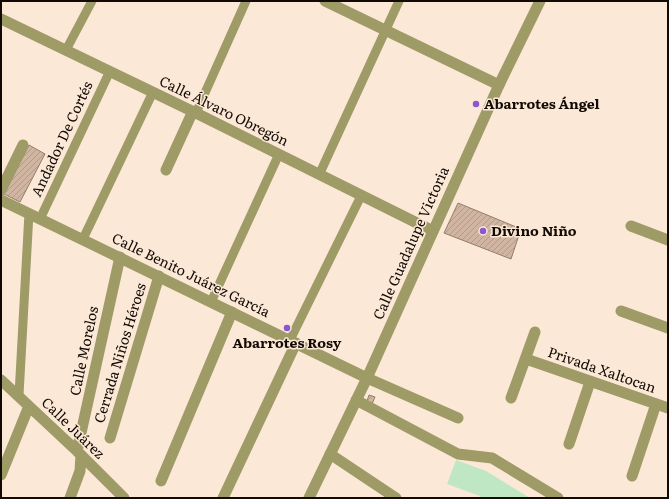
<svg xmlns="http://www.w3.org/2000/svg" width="669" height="499" font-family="Literata,serif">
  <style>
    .park { fill: #c0e7c3 }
    .building { fill: url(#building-hatch); stroke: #947d69 }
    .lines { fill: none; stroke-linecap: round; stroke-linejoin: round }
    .pedestrian { stroke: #9e9b67; stroke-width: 9 }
    .minor { stroke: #9e9b67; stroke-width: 11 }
    .tertiary { stroke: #9e9b67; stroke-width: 11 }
    .poi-dot { fill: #8a57cf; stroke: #fce8d6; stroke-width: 1.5 }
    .labels { text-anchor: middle; stroke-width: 3; stroke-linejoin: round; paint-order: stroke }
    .poi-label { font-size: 14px; font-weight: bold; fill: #120a04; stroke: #fce8d6; text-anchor: start }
    .street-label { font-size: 14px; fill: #120a04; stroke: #fce8d6 }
  </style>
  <defs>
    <pattern id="building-hatch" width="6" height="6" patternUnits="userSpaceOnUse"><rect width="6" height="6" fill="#d0b6a2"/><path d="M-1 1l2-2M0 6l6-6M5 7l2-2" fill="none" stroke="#b29b8a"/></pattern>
  </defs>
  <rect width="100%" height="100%" fill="#fce8d6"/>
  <path class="park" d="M456 460 486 471 530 498H480V496L447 484Z"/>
  <path class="building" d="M29 145 45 154 20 202 4 194Z
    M458 203 521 229 511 259 444 233Z
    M369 395 375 397 372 404 367 401Z"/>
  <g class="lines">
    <path class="pedestrian" d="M66 50 92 1
      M196 113 246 1
      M319 175 399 1
      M40 219 110 71
      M83 239 153 92
      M211 302 279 154
      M290 340 361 196
      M19 395 29 213"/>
    <path class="minor" d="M325 1 499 85
      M1 19 196 113 433 231
      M166 170 193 111
      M1 190 23 145
      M631 226 668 240
      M621 311 668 328
      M526 359 668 408
      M367 378 458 418
      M1 380 77 451 124 498
      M511 398 535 332
      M110 438 159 276
      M569 444 590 382
      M77 451 120 257
      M330 454 396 498
      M1 475 29 406
      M632 476 656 404
      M161 481 232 312
      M70 498 80 471 81 455
      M223 498 296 343"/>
    <path class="tertiary" d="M1 200 367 378
      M356 400 458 454 492 458 558 498
      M309 498 367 378 499 85 540 1"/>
  </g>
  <g class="poi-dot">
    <circle cx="476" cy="104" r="4"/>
    <circle cx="483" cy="231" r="4"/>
    <circle cx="287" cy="328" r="4"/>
  </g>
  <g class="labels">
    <g class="poi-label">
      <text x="484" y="109">Abarrotes Ángel</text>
      <text x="491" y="236">Divino Niño</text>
      <text x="287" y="348" text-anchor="middle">Abarrotes Rosy</text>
    </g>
    <g class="street-label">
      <text transform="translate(224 111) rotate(26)" y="5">Calle Álvaro Obregón</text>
      <text transform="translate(62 139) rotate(-65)" y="5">Andador De Cortés</text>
      <text transform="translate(411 243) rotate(-66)" y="5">Calle Guadalupe Victoria</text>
      <text transform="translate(191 275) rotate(26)" y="5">Calle Benito Juárez García</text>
      <text transform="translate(84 351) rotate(-78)" y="5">Calle Morelos</text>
      <text transform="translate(120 353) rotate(-73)" y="5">Cerrada Niños Héroes</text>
      <text transform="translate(602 370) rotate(19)" y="5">Privada Xaltocan</text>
      <text transform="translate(73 428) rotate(44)" y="5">Calle Juárez</text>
    </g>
  </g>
  <rect width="669" height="499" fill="none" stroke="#120a04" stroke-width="4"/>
</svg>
